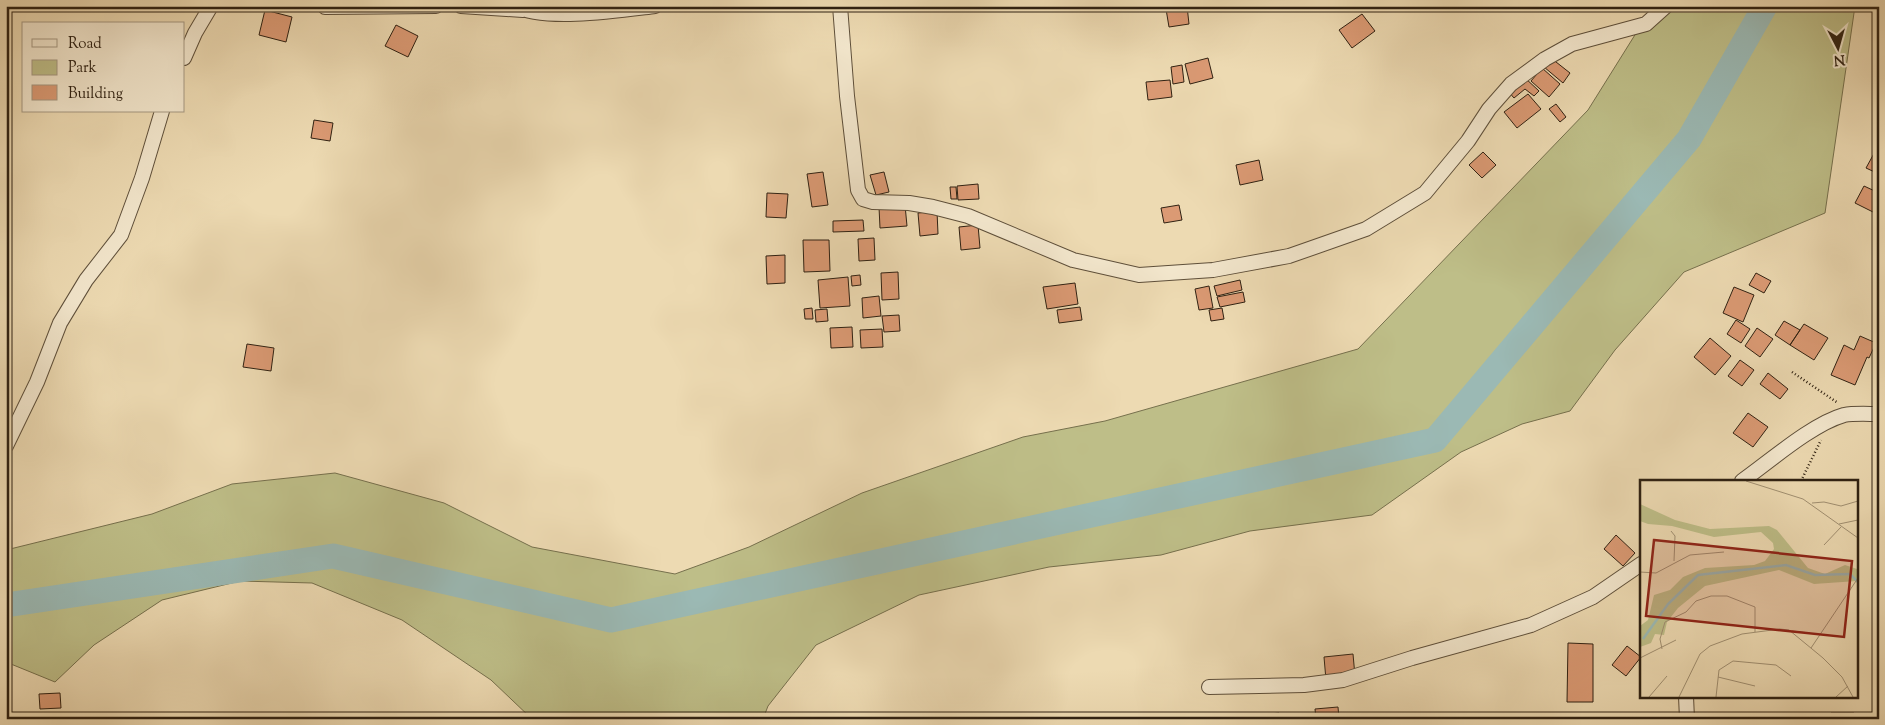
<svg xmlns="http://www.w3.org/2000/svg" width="1885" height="725" font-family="'Sorts Mill Goudy',serif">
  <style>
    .green { fill: #bebe88; stroke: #76704d }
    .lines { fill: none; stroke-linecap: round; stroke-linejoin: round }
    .river { stroke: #9bb9b4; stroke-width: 25 }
    .building { fill: #db9a74; stroke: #2f2112 }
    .minor-casing { stroke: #5e4f3a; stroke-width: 16 }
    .path { stroke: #2f2112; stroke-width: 2.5; stroke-dasharray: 1 2.5; stroke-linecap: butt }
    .minor { stroke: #f3e7cd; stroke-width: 14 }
    .inset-river { fill: none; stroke: #9bb9b4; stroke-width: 2.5 }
    .inset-road { fill: none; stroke: #a19072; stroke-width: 1 }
    .view { fill: #8f2418; fill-opacity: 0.15; stroke: #8f2418; stroke-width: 2.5 }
    .inset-edge { fill: none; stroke: #2f2112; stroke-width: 2.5 }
  </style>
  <rect width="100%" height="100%" fill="#eddab2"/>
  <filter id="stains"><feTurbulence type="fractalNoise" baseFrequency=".004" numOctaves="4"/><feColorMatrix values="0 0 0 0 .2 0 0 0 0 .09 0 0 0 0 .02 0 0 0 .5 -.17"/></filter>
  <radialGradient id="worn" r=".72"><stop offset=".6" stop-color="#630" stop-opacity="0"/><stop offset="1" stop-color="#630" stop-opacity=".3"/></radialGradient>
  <path class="green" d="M1653 6H1855L1825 213 1684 272 1615 350 1570 411 1522 424 1461 452 1372 515 1250 531 1161 555 1049 567 919 595 816 645 768 706 763 719H532L491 680 402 620 312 583 240 581 162 600 94 645 55 682 6 662V550L152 514 232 484 335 473 444 503 532 547 675 574 749 547 862 493 1023 437 1105 421 1358 349 1588 110Z"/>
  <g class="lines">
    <path class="river" d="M6 605 333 556 611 620 1435 440 1689 139 1765 6"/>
  </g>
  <path class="building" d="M1187 6 1189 24 1169 27 1166 9Z
    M265 10 292 17 286 42 259 35Z
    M1362 14 1375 31 1352 48 1339 30Z
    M396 25 418 36 408 57 385 46Z
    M1208 58 1213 78 1190 84 1185 64Z
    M1551 58 1570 73 1563 83 1544 67Z
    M1182 65 1184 82 1173 84 1171 67Z
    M1542 68 1560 84 1549 97 1531 81Z
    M1524 77 1539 91 1534 96 1525 89 1514 98 1508 91Z
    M1170 80 1172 97 1148 100 1146 82Z
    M1528 94 1541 109 1517 128 1504 112Z
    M1556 104 1566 117 1560 122 1549 109Z
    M314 120 333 123 330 141 311 138Z
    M1877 148 1879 149V174L1866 168Z
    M1483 152 1496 165 1482 178 1469 165Z
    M1259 160 1263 180 1240 185 1236 165Z
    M823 172 828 205 812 207 807 174Z
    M884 172 889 192 876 195 870 175Z
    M978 184 979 199 958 200 957 186Z
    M1864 186 1879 193V215L1855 203Z
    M950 187H956L957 199H951Z
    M767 193 788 194 786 218 766 217Z
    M905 205 907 226 880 228 879 207Z
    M1179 205 1182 220 1164 223 1161 208Z
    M937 211 938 234 920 236 918 213Z
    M863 220 864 231 833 232V221Z
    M978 225 980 248 961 250 959 227Z
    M874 238 875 260 859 261 858 239Z
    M803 240H829L830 271 804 272Z
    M785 255V283L767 284 766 256Z
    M898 272 899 299 882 300 881 273Z
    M1756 273 1771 281 1764 293 1749 285Z
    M860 275 861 285 852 286 851 276Z
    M848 277 850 306 820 308 818 280Z
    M1240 280 1242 290 1217 296 1214 286Z
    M1075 283 1078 304 1047 309 1043 287Z
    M1209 286 1213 308 1199 310 1195 289Z
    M1734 287 1754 295 1743 322 1723 313Z
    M1243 292 1245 302 1220 307 1217 297Z
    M879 296 881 316 863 318 862 298Z
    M1080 307 1082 320 1059 323 1057 310Z
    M812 308 813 319H805L804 309Z
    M1222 308 1224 319 1211 321 1209 310Z
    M827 309 828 321 816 322 815 310Z
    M899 315 900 331 884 332 882 316Z
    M1736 320 1750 329 1741 343 1727 334Z
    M1784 321 1800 330 1790 345 1775 335Z
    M1804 324 1828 338 1814 360 1790 345Z
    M852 327 853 347 831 348 830 328Z
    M1757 328 1773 339 1760 357 1745 346Z
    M882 329 883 347 861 348 860 330Z
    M1860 336 1876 343 1869 358 1867 357 1855 385 1831 375 1844 345 1854 350Z
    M1710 338 1731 356 1715 375 1694 357Z
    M247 344 274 348 271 371 243 367Z
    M1740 360 1754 370 1742 386 1728 376Z
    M1768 373 1788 389 1780 399 1760 384Z
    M1748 413 1768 427 1753 447 1733 433Z
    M1616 535 1635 553 1623 566 1604 549Z
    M1568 643 1593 644V702H1567Z
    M1627 646 1641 657 1626 676 1612 665Z
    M1353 654 1355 676 1326 680 1324 657Z
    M60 693 61 708 40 709 39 694Z
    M1338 707 1339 719H1316L1315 709Z
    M1279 713V719H1223Z
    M1831 713H1854L1853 719H1831Z"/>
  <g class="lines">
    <defs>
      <path id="minor" d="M461 6 523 10
        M516 6C544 22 622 10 655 6
        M840 6 847 96 858 190 863 199 873 202 909 203 933 207 968 216 1073 260 1139 275 1213 270 1289 256 1366 229 1425 193 1468 141 1489 109 1511 84 1545 59 1572 44 1646 24 1666 6
        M325 7 436 6
        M184 58 195 33 211 6
        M6 446 37 382 60 323 86 280 121 235 142 178 162 111
        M1742 481C1769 462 1812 424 1844 415 1854 413 1868 414 1879 414
        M1209 687 1304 685 1343 680 1412 658 1531 625 1593 597 1641 564
        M1686 696 1687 719"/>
    </defs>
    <use href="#minor" class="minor-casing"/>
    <path class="path" d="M1792 372 1838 403
      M1801 481 1821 440"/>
    <use href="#minor" class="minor"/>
  </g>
  <g transform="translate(1640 480)">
    <rect width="218" height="218" fill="#eddab2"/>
    <path d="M0 24 35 40 70 49 129 46 137 50 168 88 185 94 205 85 217 89V101L174 104 139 90 65 106 38 128 27 142 24 155 15 154 11 163 0 167V146L8 140 14 115 30 110 43 97 65 88 114 85 125 81 134 69 133 63 121 52 74 57 32 46 8 44 0 41Z" fill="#bebe88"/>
    <path class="inset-river" d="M3 159 28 124 58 95 146 85 175 95 210 94 218 102"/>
    <path class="inset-road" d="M106 1 163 19 218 58M172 23 184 22 201 26 218 21M199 44 218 40M31 51 35 56 34 81M184 65 201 47M0 92 16 93 50 75 84 72M152 151 170 153M171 168 218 98M22 169 20 159 25 142 46 132 56 121 71 116H87L115 127V152M0 178 36 160M78 197 115 206M9 217 27 196M39 217 60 174 70 166 102 154 140 149 149 150 183 178 202 197 213 217M76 217 79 190 93 181 136 185 151 196M196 217 208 206"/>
    <path class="view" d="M14 60 212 81 204 157 6 136Z"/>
    <rect width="218" height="218" class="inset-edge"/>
  </g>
  <rect width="1885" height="725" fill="none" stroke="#eddab2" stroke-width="25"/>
  <rect x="8" y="8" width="1870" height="710" fill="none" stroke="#2f2112" stroke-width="2.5"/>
  <rect x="12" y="12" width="1860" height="700" fill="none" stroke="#2f2112"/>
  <rect x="22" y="22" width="162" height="90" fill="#f3e7cd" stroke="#a59882"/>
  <rect x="32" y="39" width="25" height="8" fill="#f3e7cd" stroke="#a59882"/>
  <text x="68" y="48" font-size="15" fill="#2f2112">Road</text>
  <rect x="32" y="60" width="25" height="15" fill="#bebe88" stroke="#a59882"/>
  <text x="68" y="72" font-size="15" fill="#2f2112">Park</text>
  <rect x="32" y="85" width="25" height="15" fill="#db9a74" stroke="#a59882"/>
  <text x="68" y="98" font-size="15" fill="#2f2112">Building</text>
  <g transform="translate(1838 48) rotate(174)" stroke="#f3e7cd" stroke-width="4" paint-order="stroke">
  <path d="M0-4L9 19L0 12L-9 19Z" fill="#2f2112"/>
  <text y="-8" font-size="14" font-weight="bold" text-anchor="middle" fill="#2f2112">N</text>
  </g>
  <rect width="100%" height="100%" filter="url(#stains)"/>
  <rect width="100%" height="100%" fill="url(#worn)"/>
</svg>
